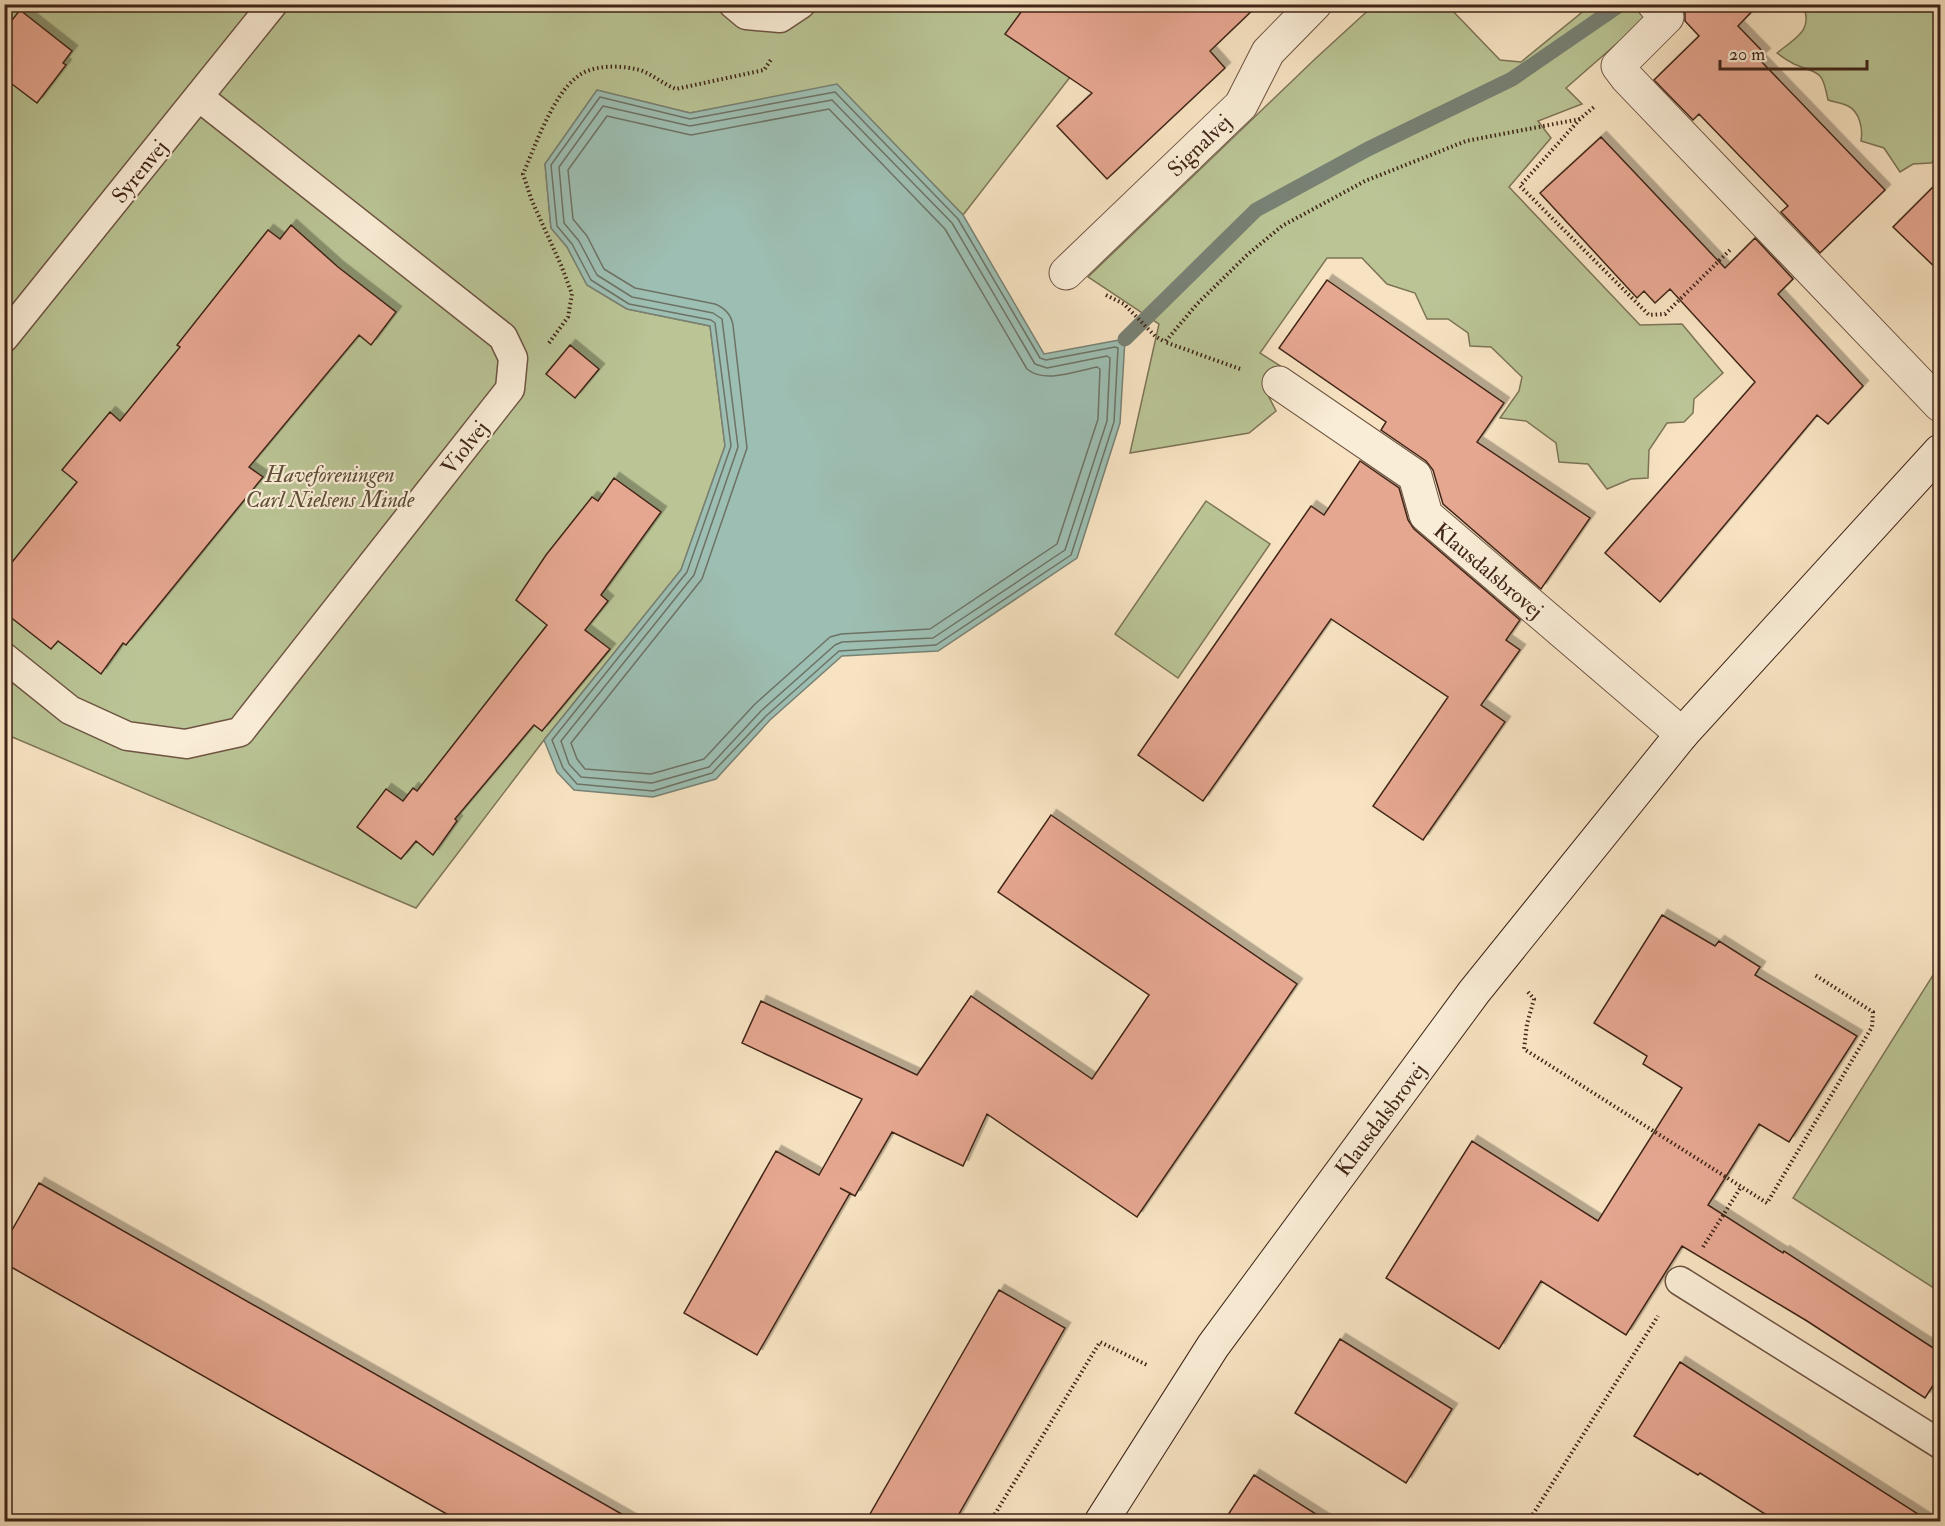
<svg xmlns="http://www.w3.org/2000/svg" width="1945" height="1526" font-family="'IM FELL Double Pica',serif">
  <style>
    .green { fill: #bac495; stroke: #7d7456; stroke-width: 1.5 }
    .water { fill: #9dbeb2; stroke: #788174; stroke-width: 1.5 }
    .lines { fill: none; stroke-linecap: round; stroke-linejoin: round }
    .shore { stroke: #6e7265; stroke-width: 1.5 }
    .stream { stroke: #788174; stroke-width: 15 }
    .building { fill: #e6a791; stroke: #402518; stroke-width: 1.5; filter: url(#shadow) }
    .lane-casing { stroke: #6e5442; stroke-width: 31 }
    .street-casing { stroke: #6e5442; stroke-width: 35 }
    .secondary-casing { stroke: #402518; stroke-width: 35 }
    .path { stroke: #402518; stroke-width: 4; stroke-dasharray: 1.5 3; stroke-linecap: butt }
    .lane { stroke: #faedd7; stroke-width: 28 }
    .street { stroke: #faedd7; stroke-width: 33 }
    .secondary { stroke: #faedd7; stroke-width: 33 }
    .labels { text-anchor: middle; stroke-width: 4.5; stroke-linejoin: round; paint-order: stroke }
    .street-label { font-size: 22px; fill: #402518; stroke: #faedd7 }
    .park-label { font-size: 22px; font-style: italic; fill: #5e4d37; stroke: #faedd7 }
  </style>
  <defs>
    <filter id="shadow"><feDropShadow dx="5.5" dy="-5.5" stdDeviation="0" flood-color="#0004"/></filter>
  </defs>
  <rect width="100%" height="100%" fill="#f7e3c2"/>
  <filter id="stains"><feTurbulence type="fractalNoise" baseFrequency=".00333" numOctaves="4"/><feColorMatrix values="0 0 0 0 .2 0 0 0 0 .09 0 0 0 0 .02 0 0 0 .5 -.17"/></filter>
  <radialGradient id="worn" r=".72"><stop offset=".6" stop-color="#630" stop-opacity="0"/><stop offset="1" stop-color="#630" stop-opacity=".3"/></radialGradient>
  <path class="green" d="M4 5H1126L963 215 837 85 690 113 597 90 545 164 551 228 567 247 587 285 627 309 710 326 725 446 681 570 544 740 416 908 5 734Z
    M1374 5H1447L1500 60 1521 62 1591 5H1632L1646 18 1566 88 1582 104 1538 121 1551 138 1509 187 1640 325 1682 324 1723 373 1694 399 1693 413 1684 422 1667 423 1649 450 1648 478 1631 479 1607 489 1588 464 1559 462 1556 443 1526 421 1500 418 1519 391 1522 377 1491 347 1470 346 1468 333 1448 319H1427L1415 293 1387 284 1362 258H1327L1260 353 1282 367 1267 393 1276 411 1249 433 1130 453 1159 324 1088 277 1315 59Z
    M1803 5H1940V155L1931 163 1913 164 1900 172 1884 148 1861 141C1863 129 1860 112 1848 106 1842 103 1834 102 1828 100 1822 69 1820 75 1794 64 1788 61 1782 57 1777 53 1795 38 1814 31 1803 5Z
    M1206 501 1270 544 1178 678 1115 634Z
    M1940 964V1292L1793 1198Z"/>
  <path class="water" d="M837 84 963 215 1044 354 1125 339 1120 423 1077 558 938 651 842 656 770 720 716 779 653 797 574 790 557 772 544 740 681 570 725 446 710 326 627 309 587 285 567 247 551 228 545 164 597 90 690 113Z"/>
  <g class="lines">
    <path class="shore" d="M835 92 958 219 1040 358 1046 360 1115 347 1118 348 1114 422 1071 555 936 645 839 651 766 716 712 773 653 791 577 784 563 768 552 740 687 572 731 446 715 323 711 320 629 304 591 280 572 244 557 226 551 165 600 97 690 119Z
      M832 100 952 223 1035 364 1047 368 1107 356 1110 358 1107 421 1065 550 933 638 842 642 835 645 761 711 709 767 652 783 581 777 569 764 561 741 694 575 738 447 722 319 713 313 632 297 597 275 579 241 564 223 559 167 603 106 690 126Z
      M829 109 945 229 1027 369C1045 384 1076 371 1097 367L1100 369 1098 419 1057 544 930 629 841 634 830 637 755 704 704 759 651 774 585 769 577 759 571 743 702 579 747 448 733 325C731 314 725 308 715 304L635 288 604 269 587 236 573 219 568 170 607 116 691 135Z"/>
    <path class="stream" d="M1125 339 1256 210 1368 149 1512 79 1621 4"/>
  </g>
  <path class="building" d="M1027 4H1259L1210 51 1225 68 1107 179 1057 126 1092 93 1005 34Z
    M1681 4H1759L1738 26 1765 54 1759 59 1885 190 1820 253 1781 212 1788 206 1699 114 1693 120 1654 80 1699 36 1685 21V13Z
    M20 10 72 51 63 63 66 65 37 103 4 78V30Z
    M1601 137 1725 268 1755 238 1793 279 1778 294 1863 386 1828 424 1817 415 1660 602 1605 553 1755 382 1670 289 1655 303 1644 291 1637 298 1540 193Z
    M1941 179V273L1893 227Z
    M291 225 338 267 396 312 371 345 359 335 249 467 263 477 126 645 123 643 101 674 58 641 51 649 4 612V572L77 482 62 470 110 412 120 421 180 347 177 345 268 230 280 239Z
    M1327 280 1504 403 1477 442 1590 518 1541 589 1443 504 1433 470 1426 461 1381 430 1386 422 1279 348Z
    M570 345 599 369 575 398 546 374Z
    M1360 461 1399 488 1408 520 1414 529 1520 620 1506 640 1520 650 1481 705 1505 722 1423 840 1373 806 1448 697 1331 619 1203 801 1138 755 1311 506 1324 515Z
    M614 478 661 512 601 595 608 601 585 630 610 649 542 731 534 725 455 819 457 821 433 855 416 841 401 859 357 827 386 789 403 801 413 788 417 791 547 625 516 600 546 555 592 497 598 501Z
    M1051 815 1297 984 1137 1217 987 1114 963 1166 892 1132 855 1196 840 1188 850 1193 757 1355 684 1313 776 1151 819 1175 862 1099 742 1043 761 1001 917 1075 971 996 1092 1079 1149 995 998 892Z
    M1662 915 1715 946 1719 941 1760 967 1755 975 1857 1036 1789 1142 1759 1124 1708 1205 1783 1253 1784 1251 1941 1353V1373L1925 1398 1807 1321 1682 1246 1626 1335 1541 1281 1499 1349 1386 1278 1472 1141 1598 1221 1682 1088 1643 1064 1647 1056 1594 1023Z
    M39 1183 634 1521H459L4 1263V1244Z
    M999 1290 1065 1328 955 1521H866Z
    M1340 1339 1452 1409 1406 1483 1295 1413Z
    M1680 1362 1929 1521H1776L1700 1473 1698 1475 1634 1436Z
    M1254 1475 1327 1521H1224Z"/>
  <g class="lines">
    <defs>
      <path id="lane" d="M733 4 746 15 780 18 801 4
        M4 338 273 4
        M4 657 70 710 127 736 186 744 240 732 510 389 513 358 503 337 199 97
        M1680 1281 1940 1444"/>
      <path id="street" d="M1654 4 1667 17 1618 66 1627 78 1940 405
        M1066 273 1241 105 1268 52 1315 4
        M1279 383 1415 476 1426 515 1682 734"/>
      <path id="secondary" d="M1101 1522 1213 1346 1474 992 1682 734 1940 451"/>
    </defs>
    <use href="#lane" class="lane-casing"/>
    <use href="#street" class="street-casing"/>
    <use href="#secondary" class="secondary-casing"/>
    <path class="path" d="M1580 119 1520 186 1649 315 1665 314 1732 248
      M1106 295 1124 304 1155 336 1165 342
      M549 343 568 317 572 294 561 265 532 201 523 174C535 146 553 95 577 77 591 65 618 65 635 69 649 71 662 84 676 89L764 70 772 58
      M1240 369 1165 342 1197 304 1247 255 1282 226 1365 181 1466 141 1580 119 1595 106
      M1528 992 1534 999 1527 1024 1524 1049 1767 1203 1872 1027 1873 1012 1815 975
      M1703 1247 1741 1187
      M990 1522 1100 1342 1149 1366
      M1528 1522 1658 1316"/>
    <use href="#lane" class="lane"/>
    <use href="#street" class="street"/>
    <use href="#secondary" class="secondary"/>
  </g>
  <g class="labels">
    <g class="street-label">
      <text transform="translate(1199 145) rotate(-44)" y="8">Signalvej</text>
      <text transform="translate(139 171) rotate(-51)" y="8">Syrenvej</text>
      <text transform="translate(464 447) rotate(-52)" y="8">Violvej</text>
      <text transform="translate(1489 570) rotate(40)" y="8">Klausdalsbrovej</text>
      <text transform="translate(1380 1119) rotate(-53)" y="8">Klausdalsbrovej</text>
    </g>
    <g class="park-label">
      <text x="330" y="482">Haveforeningen<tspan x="330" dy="25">Carl Nielsens Minde</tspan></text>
    </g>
  </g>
  <rect width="1945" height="1526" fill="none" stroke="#f7e3c2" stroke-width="24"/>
  <rect x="6" y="6" width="1933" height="1514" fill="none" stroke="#402518" stroke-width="3"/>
  <rect x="12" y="12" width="1921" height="1502" fill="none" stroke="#402518" stroke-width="1.5"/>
  <path d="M1720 60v9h147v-9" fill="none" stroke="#402518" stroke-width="3"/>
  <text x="1729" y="60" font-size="18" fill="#402518" stroke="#faedd7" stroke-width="4.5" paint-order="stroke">20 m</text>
  <rect width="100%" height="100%" filter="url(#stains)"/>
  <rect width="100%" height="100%" fill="url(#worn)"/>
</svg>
